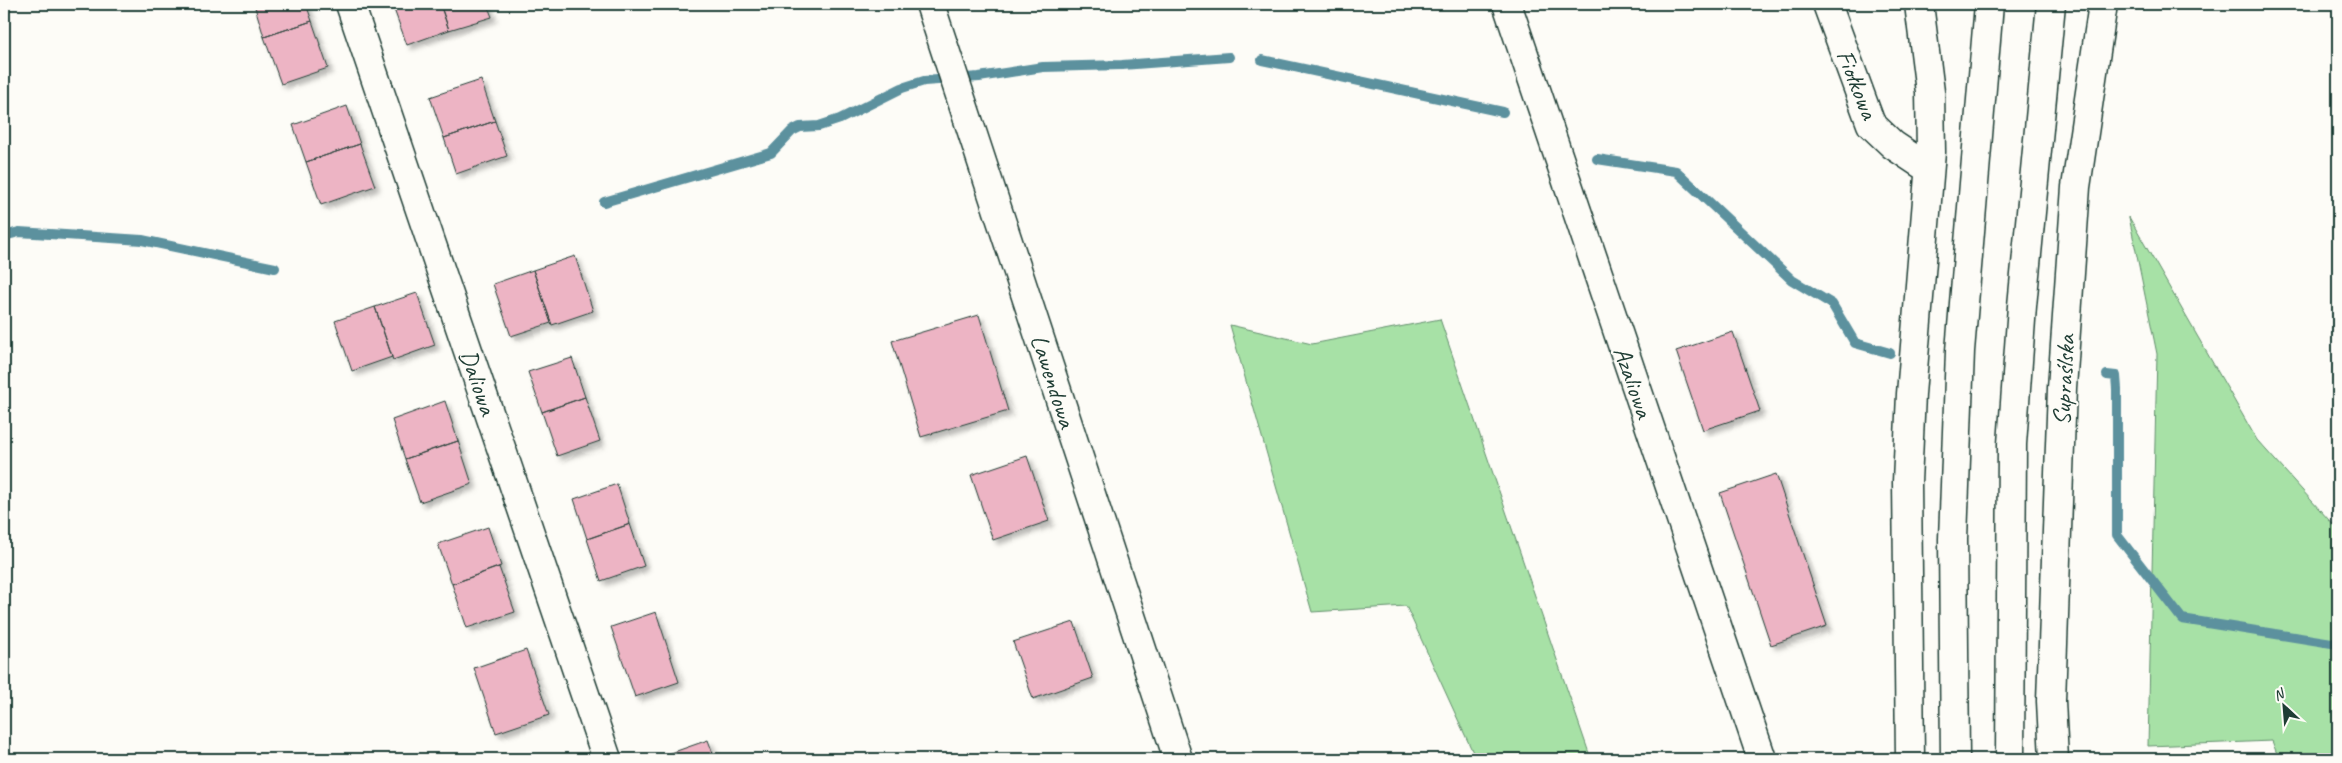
<svg xmlns="http://www.w3.org/2000/svg" width="2342" height="763" font-family="Caveat,sans-serif">
  <style>
    .green { fill: #a7e1a6; stroke: #638f6d }
    .lines { fill: none; stroke-linecap: round; stroke-linejoin: round }
    .stream { stroke: #5c919e; stroke-width: 10 }
    .building { fill: #edb4c4; stroke: #1f3d34; filter: url(#shadow) }
    .minor-casing { stroke: #1f3d34; stroke-width: 31 }
    .secondary-casing { stroke: #1f3d34; stroke-width: 31 }
    .minor { stroke: #fdfcf7; stroke-width: 28 }
    .secondary { stroke: #fdfcf7; stroke-width: 28 }
    .labels { text-anchor: middle; stroke-width: 4.5; stroke-linejoin: round; paint-order: stroke }
    .street-label { font-size: 25px; fill: #1f3d34; stroke: #fdfcf7 }
  </style>
  <defs>
    <filter id="shadow"><feDropShadow dx="4.5" dy="4.5" stdDeviation="2.5" flood-color="#0004"/></filter>
  </defs>
  <rect width="100%" height="100%" fill="#fdfcf7"/>
  <filter id="ink" filterUnits="userSpaceOnUse"><feTurbulence type="fractalNoise" baseFrequency=".02" numOctaves="2"/><feDisplacementMap in="SourceGraphic" scale="10" xChannelSelector="R" yChannelSelector="G"/><feConvolveMatrix kernelMatrix="1 2 1 2 8 2 1 2 1" color-interpolation-filters="sRGB"/></filter>
  <g filter="url(#ink)">
    <path class="green" d="M2129 217 2257 440 2338 530V759H2279L2272 741 2148 746 2157 354Z
      M1440 319 1591 759H1476L1406 606 1312 612 1230 325 1312 344Z"/>
    <g class="lines">
      <path class="stream" d="M1262 60 1503 112
        M1597 159 1676 171 1792 280 1832 304 1855 343 1890 353
        M604 202 771 153 792 131 800 127 819 126 840 119 902 88 924 81 979 77 1043 67 1122 65 1229 57
        M4 236 19 232 142 240 275 268
        M2107 375 2116 376 2117 389V535L2182 619 2338 644"/>
    </g>
    <path class="building" d="M254 4H306L312 21 264 37Z
      M392 4H440L449 30 407 45Z
      M440 4H487L492 17 449 30Z
      M312 21 328 68 281 84 264 37Z
      M481 80 495 121 444 138 430 97Z
      M347 106 360 144 306 162 293 125Z
      M495 121 507 156 456 174 444 138Z
      M360 144 375 186 321 205 306 162Z
      M575 256 593 311 552 325 533 270Z
      M533 270 551 323 511 336 493 284Z
      M417 293 435 345 393 360 375 307Z
      M375 307 392 357 352 371 335 321Z
      M979 315 1008 411 921 437 892 341Z
      M1733 332 1760 411 1703 430 1676 351Z
      M572 358 585 397 542 412 528 372Z
      M585 397 600 441 557 456 542 412Z
      M445 401 458 441 405 459 392 420Z
      M458 441 472 484 420 502 405 459Z
      M1027 456 1049 521 993 540 971 475Z
      M1776 474 1827 626 1771 645 1720 493Z
      M617 484 630 524 587 539 574 499Z
      M630 524 644 566 601 581 587 539Z
      M488 527 501 566 452 584 438 544Z
      M499 567 515 612 467 628 452 584Z
      M656 612 679 682 635 697 611 627Z
      M1074 622 1093 678 1033 699 1013 642Z
      M526 650 549 715 496 733 474 668Z
      M708 740 715 759H654Z"/>
    <g class="lines">
      <defs>
        <path id="minor" d="M350 4 607 759
          M930 4 1178 759
          M1507 4 1762 759
          M1827 4 1871 124 1893 145 1929 169
          M1910 759 1907 482 1911 394 1931 152 1930 92 1919 4
          M2054 759 2051 701 2062 388 2076 187 2103 4"/>
        <path id="secondary" d="M1955 759 1953 539 1960 351 1989 4
          M2010 759 2012 444 2022 306 2051 4"/>
      </defs>
      <use href="#minor" class="minor-casing"/>
      <use href="#secondary" class="secondary-casing"/>
      <use href="#minor" class="minor"/>
      <use href="#secondary" class="secondary"/>
    </g>
  </g>
  <g class="labels">
    <g class="street-label">
      <text transform="translate(1858 84) rotate(68)" y="9">Fiołkowa</text>
      <text transform="translate(2063 380) rotate(-87)" y="9">Supraślska</text>
      <text transform="translate(1054 381) rotate(72)" y="9">Lawendowa</text>
      <text transform="translate(479 382) rotate(71)" y="9">Daliowa</text>
      <text transform="translate(1634 382) rotate(71)" y="9">Azaliowa</text>
    </g>
  </g>
  <rect width="2342" height="763" fill="none" stroke="#fdfcf7" stroke-width="20"/>
  <rect x="10" y="10" width="2322" height="743" fill="none" stroke="#1f3d34" stroke-width="2" filter="url(#ink)"/>
  <g transform="translate(2284 706) rotate(334)" stroke="#fdfcf7" stroke-width="4" paint-order="stroke">
  <path d="M0-4L9 19L0 12L-9 19Z" fill="#1f3d34"/>
  <text y="-8" font-size="14" font-weight="bold" text-anchor="middle" fill="#1f3d34">N</text>
  </g>
</svg>
